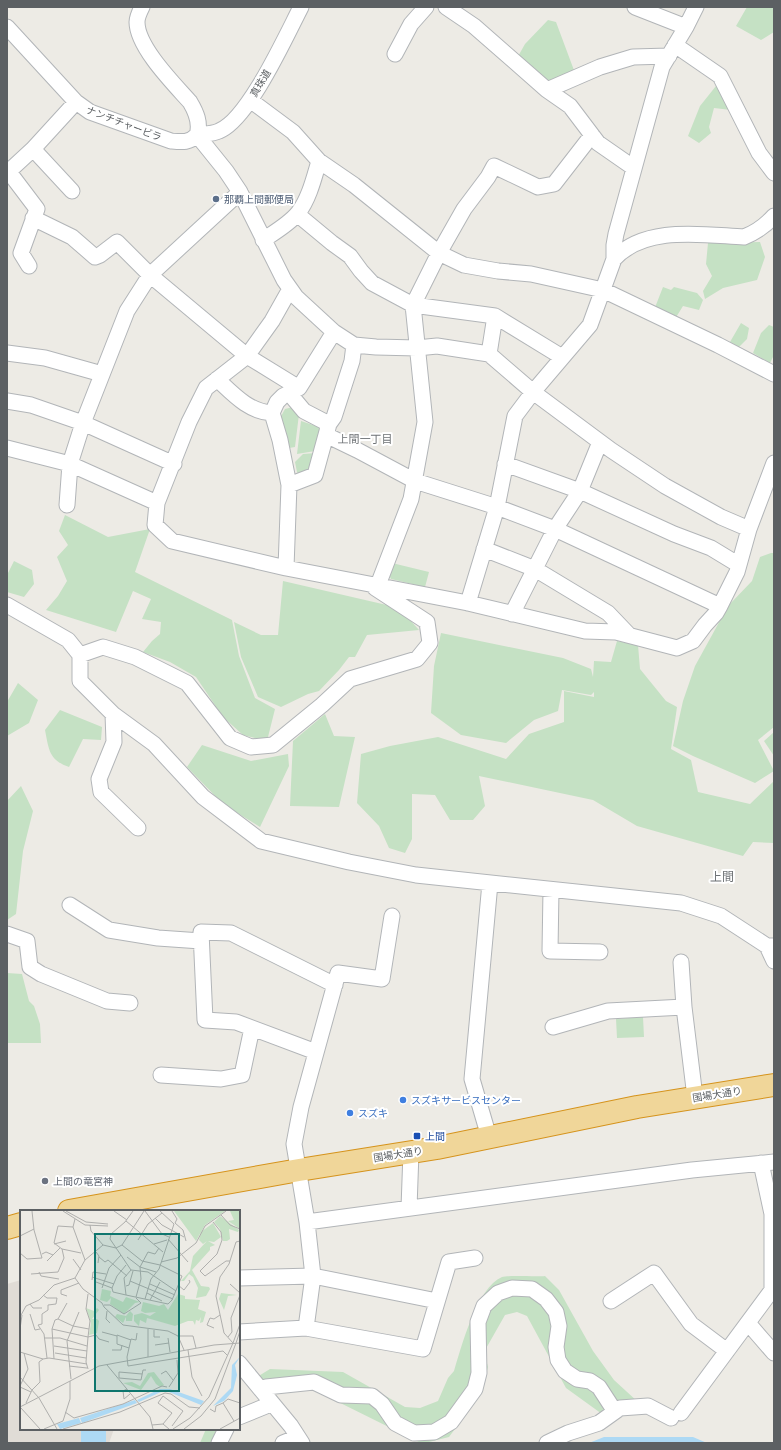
<svg xmlns="http://www.w3.org/2000/svg" width="781" height="1450" font-family="'Fira Sans Condensed','Noto Sans JP',sans-serif">
  <style>
    .education { fill: #e0dcd6 }
    .green { fill: #c5e1c4 }
    .water { fill: #add9f4 }
    .lines { fill: none; stroke-linecap: round; stroke-linejoin: round }
    .minor-casing { stroke: #b2b5b8; stroke-width: 17 }
    .highway-casing { stroke: #d5931c; stroke-width: 24 }
    .minor { stroke: #fff; stroke-width: 15 }
    .highway { stroke: #f0d699; stroke-width: 22 }
    .service-dot { fill: #5c6f8a; stroke: #fff; stroke-width: 1.5 }
    .shop-dot { fill: #3f7fe0; stroke: #fff; stroke-width: 1.5 }
    .transit-dot { fill: #1a4fb4; stroke: #fff; stroke-width: 1.5 }
    .worship-dot { fill: #6b7280; stroke: #fff; stroke-width: 1.5 }
    .labels { text-anchor: middle; stroke-width: 4; stroke-linejoin: round; paint-order: stroke }
    .street-label { font-size: 10px; fill: #5c6063; stroke: #fff }
    .service-label { font-size: 10px; fill: #4e5e75; stroke: #fff; text-anchor: start }
    .shop-label { font-size: 10px; fill: #366cbe; stroke: #fff; text-anchor: start }
    .transit-label { font-size: 10px; fill: #164399; stroke: #fff; text-anchor: start }
    .worship-label { font-size: 10px; fill: #5b616d; stroke: #fff; text-anchor: start }
    .neighbourhood-label { font-size: 11px; fill: #6e7275; stroke: #fff }
    .quarter-label { font-size: 12px; fill: #6e7275; stroke: #fff }
    .inset-road { fill: none; stroke: #afafad; stroke-width: 1 }
    .view { fill: #0f766e; fill-opacity: 0.15; stroke: #0f766e; stroke-width: 2 }
    .inset-edge { fill: none; stroke: #5c6063; stroke-width: 2 }
  </style>
  <rect width="100%" height="100%" fill="#edebe5"/>
  <path class="education" d="M21 1280V1429H114L109 1443H7V1284Z"/>
  <path class="green" d="M747 7H774V32L761 40 736 26Z
    M548 20 556 22 575 73 549 85 516 60 525 44Z
    M716 86 723 90 731 110 714 108 709 127 711 133 699 143 688 136 700 106Z
    M760 242 765 257 757 280 723 288 705 299 703 291 712 276 706 264 708 243Z
    M663 287 671 290 674 287 697 293 703 300 699 310 683 306 675 319 654 310Z
    M741 323 749 328 747 339 739 347 730 342Z
    M769 325 774 327V355L770 363 753 353 761 333Z
    M293 407 299 414 295 447 289 448 280 418 285 409Z
    M301 421 319 427 320 435 315 451 297 454Z
    M316 453 311 468 299 475 297 472 295 462 303 454Z
    M65 515 108 537 150 529 135 572 232 620 239 656 255 698 275 709 267 741 243 735 223 717 196 677 170 662 143 652 152 641 160 634 161 622 142 619 151 599 133 591 116 632 46 610 58 596 67 581 57 557 68 545 59 531Z
    M771 553H774V727L758 740 774 771 755 783 693 756 673 746 683 701 695 666 728 606 752 581 760 557Z
    M14 561 32 570 34 584 24 597 7 592V575Z
    M392 563 429 572 425 587 391 579 388 573Z
    M283 581 391 606 410 620 419 630 367 635 355 657H349L339 670 319 691 308 694 281 707 258 697 241 657 234 622 261 635H278Z
    M441 633 563 658 591 669 593 677 594 661 611 662 617 641 638 645 640 669 666 701 677 707 671 749 691 760 698 792 750 804 774 781V843L753 842 743 856 637 826 593 800 479 776 485 806 473 820H450L435 795 412 794V839L405 853 389 848 379 826 357 803 361 754 390 746 438 737 506 759 529 734 564 722V691L594 697V692L591 695 562 690 558 711 534 720 506 743 461 735 431 713 434 666Z
    M18 683 38 700 29 723 7 736V702Z
    M60 710 102 727 101 740 83 739 69 767C49 760 49 750 45 730Z
    M325 714 334 736 355 737 339 807 290 806 293 741Z
    M774 732V756L764 741Z
    M202 745 251 761 288 754 289 766 260 827 223 804 187 767Z
    M21 786 33 811 23 851 16 914 7 920V801Z
    M7 973 22 974 29 1001 34 1006 40 1024 41 1043H7Z
    M643 1017 644 1037 617 1038 616 1019Z
    M545 1276 559 1290 593 1351 614 1380 638 1402 602 1414 566 1388 527 1316 517 1312 505 1315 484 1352 488 1367 480 1395 449 1437 425 1443H421L304 1385 268 1389 257 1377 270 1369 343 1372 405 1407 420 1408 438 1401 448 1378 454 1371C461 1348 477 1287 502 1277 507 1275 537 1277 545 1276Z
    M206 1429H219L222 1443H200Z"/>
  <path class="water" d="M81 1429H106V1443H81Z
    M604 1437H693L707 1443H589Z"/>
  <g class="lines">
    <defs>
      <path id="minor" d="M142 7C140 11 137 17 137 22 137 47 174 84 190 102 196 112 201 123 197 135
        M446 7 474 26 547 90 570 106 598 143 634 168
        M635 7 686 27
        M7 27 76 102 90 112 171 141C182 142 189 143 197 135
        M675 45 720 76 759 153 774 173
        M395 54 411 24 426 7
        M547 90 600 67 633 57 669 56
        M250 100 293 132 319 161 354 185 439 253 464 265 498 271 531 274 603 290 718 345 774 374
        M197 135 226 171 240 192 284 280 296 297 334 332 354 345 376 347 417 348 437 346 489 354 533 392 611 450 665 486 721 517 749 529
        M197 135C204 134 213 134 219 131 248 120 286 36 301 7
        M33 149 72 191
        M9 172 37 209 21 253 29 266
        M7 173 33 149 76 102
        M297 214 332 243 350 256 361 271 372 283 413 305 495 316 562 357
        M33 218 72 237 95 257 100 255 117 242 150 275 247 356 299 388
        M263 240C275 232 289 224 298 213 309 199 314 178 319 161
        M614 259C645 225 703 235 744 237 757 232 765 226 774 216
        M290 289 272 321 247 356 206 388 189 422 157 503 155 525 172 541 286 568 468 603 585 631 616 632 677 648 693 641 705 625 716 613 720 606 737 572 749 529 774 463
        M7 353 45 358 102 374
        M489 354 495 316
        M217 379C233 394 249 412 272 413
        M289 393 304 411 329 424
        M7 401 31 405 83 423 174 464
        M326 435 357 450 415 481 497 507 555 529 720 606
        M7 448 70 464 157 503
        M505 464 580 491 674 534 711 548 739 565
        M289 485 315 475 329 424 334 417 352 361 354 345
        M67 505 70 464 83 423 127 311 150 275 240 192
        M484 549 535 569 608 613 629 635
        M286 568 289 485 280 440 272 413 277 402 283 396 299 388 334 332
        M378 585 411 499 425 422 413 305 439 253 464 209 488 177 494 166 538 187 554 184 592 135
        M468 603 497 507 515 416 533 392 590 325 614 259V245L616 234 662 67 686 27 696 7
        M7 605 68 640 80 655V681L113 714 154 744 203 797 261 841 349 862 416 875 681 903 721 916 767 946H774
        M512 614 555 529 580 491 600 442
        M80 655 103 647 135 657 187 683 230 738 251 747 273 745 322 705 350 679 417 659 430 643 427 622 375 588
        M113 714 114 742 99 779 101 792 138 828
        M551 890 550 951 600 952
        M70 905 109 930 158 938 201 941
        M392 916 382 979 338 973 301 1107 294 1144 307 1222 692 1170 774 1162
        M7 934 27 941 30 967 41 974 107 1001 130 1003
        M767 946 774 961
        M681 962 684 1007 695 1097
        M553 1027 608 1011 684 1007
        M316 1052 236 1022 205 1020 201 932 231 933 335 985
        M161 1075 221 1079 242 1075 252 1028
        M489 1137 472 1079 490 883
        M409 1208 411 1152
        M239 1278 313 1276 437 1301
        M611 1301 654 1273 691 1324 727 1351
        M748 1323 774 1353
        M306 1328 313 1276 307 1222
        M239 1332 306 1328 423 1349 449 1262 475 1258
        M239 1363 291 1426 302 1443
        M266 1387 314 1382 341 1395 372 1396 382 1404 395 1423 414 1433 434 1432 451 1422 475 1389 479 1373 478 1322 484 1306 498 1293 512 1288 532 1289 546 1299 556 1312 559 1326 556 1347 558 1360 565 1371 577 1379 590 1381 599 1387 612 1407
        M681 1413 772 1290V1214L761 1163
        M239 1417 266 1406
        M219 1443 226 1429
        M283 1443 298 1437
        M547 1443 568 1433 599 1423 620 1408 648 1406 671 1418"/>
      <path id="highway" d="M69 1211 299 1170 437 1148 637 1107 774 1085
        M7 1228 21 1224"/>
    </defs>
    <use href="#minor" class="minor-casing"/>
    <use href="#highway" class="highway-casing"/>
    <use href="#minor" class="minor"/>
    <use href="#highway" class="highway"/>
  </g>
  <circle class="service-dot" cx="216" cy="199" r="4"/>
  <g class="shop-dot">
    <circle cx="403" cy="1100" r="4"/>
    <circle cx="350" cy="1113" r="4"/>
  </g>
  <rect class="transit-dot" x="413" y="1132" width="8" height="8" rx="2"/>
  <circle class="worship-dot" cx="45" cy="1181" r="4"/>
  <g class="labels">
    <g class="street-label">
      <text transform="translate(260 83) rotate(-59)" y="4">真珠道</text>
      <text transform="translate(124 123) rotate(21)" y="4">ナンチチャービラ</text>
      <text transform="translate(717 1094) rotate(-9)" y="4">国場大通り</text>
      <text transform="translate(398 1154) rotate(-9)" y="4">国場大通り</text>
    </g>
    <g class="service-label">
      <text x="224" y="203">那覇上間郵便局</text>
    </g>
    <g class="shop-label">
      <text x="411" y="1104">スズキサービスセンター</text>
      <text x="358" y="1117">スズキ</text>
    </g>
    <g class="transit-label">
      <text x="425" y="1140">上間</text>
    </g>
    <g class="worship-label">
      <text x="53" y="1185">上間の竜宮神</text>
    </g>
    <g class="neighbourhood-label">
      <text x="365" y="443">上間一丁目</text>
    </g>
    <g class="quarter-label">
      <text x="722" y="881">上間</text>
    </g>
  </g>
  <g transform="translate(20 1210)">
    <rect width="220" height="220" fill="#edebe5"/>
    <path d="M154 1H205L185 15 176 31ZM210 1H220V19L208 11 214 10ZM200 6 219 20 218 22 209 19 210 29 207 31H203L200 19 194 12ZM193 13 201 27 194 32 188 31 195 35 190 37V40L172 60 181 76 189 77 190 79 186 86 176 88 178 78 173 67 169 64 164 71H161L170 61 173 46 187 31 183 34 179 30 181 22ZM82 79 91 81 90 86 103 92 106 87 120 92 115 93 104 104 90 94 91 88 87 92 80 90ZM201 83 217 85 208 86 204 100 199 89ZM158 84 165 86V89L180 90 178 99 186 102 183 112 180 113 181 107 179 111 176 110 175 115 173 111H168L155 116 127 108 126 113 120 110 119 116 114 111V105L122 103 130 106 136 102 125 103 121 101 123 92 139 96 144 94 148 100ZM66 98 74 101 77 98 79 100 72 109H77L79 111 77 123 69 125 71 113ZM110 101 113 104 112 111H106V107L103 113 95 107 97 104 106 106ZM134 162 144 175 140 177 136 174 131 166 121 180 103 173 112 172 120 176 128 163Z" fill="#c5e1c4"/>
    <path d="M220 147 215 155 217 165 213 181 204 191 193 196 211 178 212 155ZM140 179H150L184 191 181 195 149 182H141L119 192 117 190ZM115 190 117 193 62 213 60 208ZM59 208 61 213 40 219 37 214Z" fill="#add9f4"/>
    <path class="inset-road" d="M43 1 65 15 88 16M46 1 66 12 88 14M94 1 107 10M113 1 105 12 91 24 90 29 111 60 128 62 156 81M125 1 142 24 149 27M152 1 157 9 155 13M201 5 210 15 220 19M135 8 142 15 164 27M55 9 53 17 65 50M106 11 143 42M193 12 201 22 202 30 197 44 180 61 185 66 206 51H210M155 13 163 20 166 31M70 15 71 21 83 35 96 38M53 17 38 16 34 33 42 39 61 43M0 26 14 19M148 29 168 52M118 30 128 14 142 3M34 34 46 31M134 34 147 30M96 38 102 35 124 1M76 42 79 46 78 53M0 43 7 49 22 48 14 20 12 1M22 44 26 42 33 45M79 47 85 52 88 50 107 66M107 47 120 57 136 62M53 49 61 60M27 51 40 38M141 52 157 48 176 33 185 16 206 1M19 62 21 66 39 69M11 64 38 62 44 48 42 39M72 67 94 74M55 68 63 79 82 93 84 97 103 115 148 121 158 126H173L176 138M72 70 73 62 86 64M110 71 153 89M76 72 92 78 93 82 106 85 148 94 152 90 162 66 140 55 122 51 102 35M130 74 155 85M210 74 220 83M158 75 164 80 170 72 169 70M106 76 109 75 113 61M82 78 89 58 101 45M92 78 97 66 106 55M127 83 142 91M68 84 66 99 70 111 69 119M23 85 27 88H37L36 94 28 95V100L22 104V114L18 115 24 124 27 148M106 85 104 68 111 60M47 86 41 84V80L59 73M116 87 121 69 120 57 128 42 135 44 139 38M125 89 131 69 139 59 154 14 140 1M130 90 140 72M10 94 13 98H22M84 95H90L104 104 121 93 116 88M87 101 86 109 90 113M10 104 15 120 20 119M0 107 6 96 19 90 34 75 55 68 65 50 83 35M38 109 53 116 69 119 68 127 76 125 79 129 89 132M194 118 187 115 190 108 194 109 200 105M0 119 2 105M32 119 68 127 66 152 68 159M134 120V127H140M82 122 97 126M117 123 116 130 111 129 107 147 108 156 203 141 207 145M158 126 164 140M208 127 212 122 211 108 220 85M24 128H40L67 136M148 128 150 142M213 133 204 123 196 86 200 67 209 54 216 32 220 31M213 133 220 114M216 133 220 121M135 135 149 133M34 136 67 141M109 138 97 134V125L111 130M92 140H101L102 135M168 140 172 167 182 186M0 142 23 149 29 148 67 154M35 143 66 148M128 147V119M34 149 32 119 35 110 38 109 47 93M87 155 130 207 133 219M49 156 67 158M141 164 146 161 153 170M0 167 19 188M99 168 121 170 123 160H126M99 168V162L122 164M51 169 47 131 59 102M0 176 8 159 4 143M0 177 11 182M149 177 158 163 157 150M107 179 103 181 104 189 110 184M19 188 37 219M6 193 12 180 20 172 19 152 23 149M0 197 79 156 194 135 220 133M1 198 20 219M190 199 195 202 196 196 203 193M45 202 54 208 103 194 142 176 147 177M214 211 203 193 208 189 220 193M143 214 152 203 138 193 143 186 163 201 152 216M132 215 143 214 149 219M24 219 43 211 50 189V171M43 219 100 202 145 183 151 184 169 197 180 198M153 219 170 208 189 187 213 133M164 219 181 206 195 189 216 133M200 219 220 208"/>
    <path class="view" d="M75 24H159V181H75Z"/>
    <rect width="220" height="220" class="inset-edge"/>
  </g>
  <rect width="781" height="1450" fill="none" stroke="#5c6063" stroke-width="16"/>
</svg>
